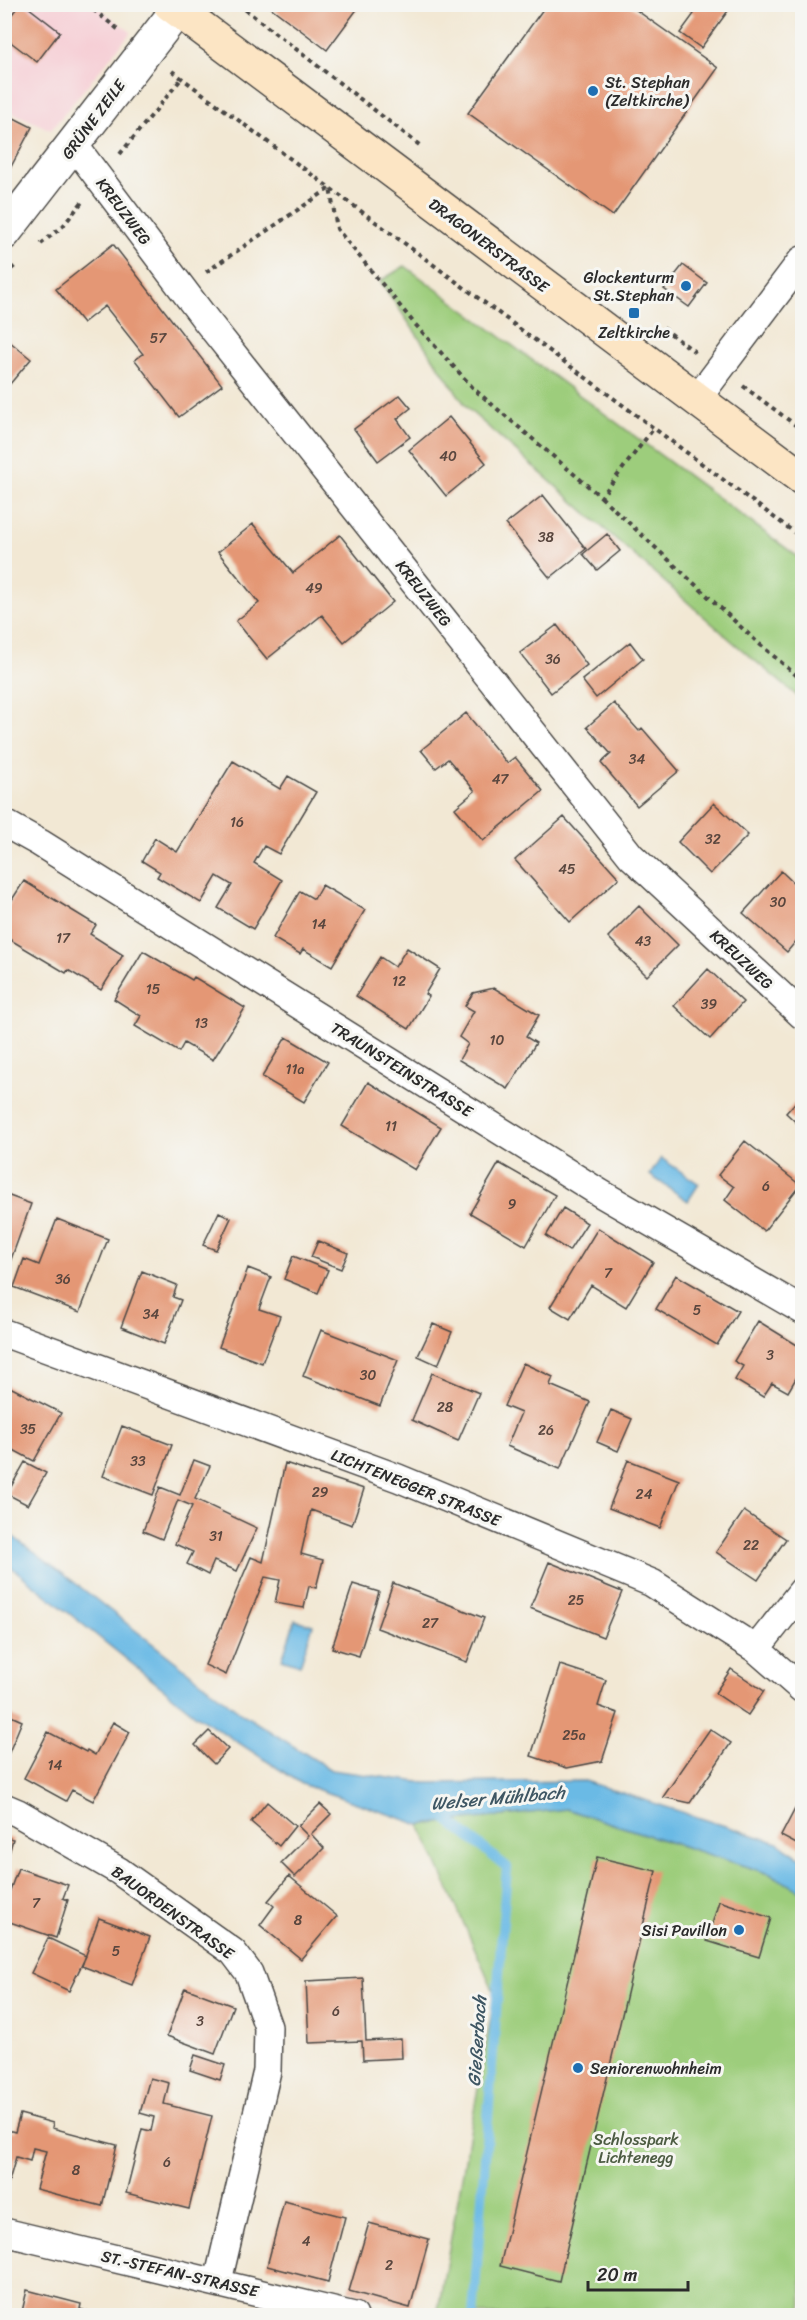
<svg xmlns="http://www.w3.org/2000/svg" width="807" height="2320" font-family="Sriracha,sans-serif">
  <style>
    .built { fill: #f6cfd6 }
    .green { fill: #9dcd7c; stroke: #647c54; stroke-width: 1.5 }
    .water { fill: #6abae5; stroke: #4a7288; stroke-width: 1.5 }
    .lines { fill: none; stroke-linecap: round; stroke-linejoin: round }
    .stream { stroke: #6abae5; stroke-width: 10 }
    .building { fill: #e49775 }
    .minor-casing { stroke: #494744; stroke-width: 30 }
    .tertiary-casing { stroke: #494744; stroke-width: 36 }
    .secondary-casing { stroke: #494744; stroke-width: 36 }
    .path { stroke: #494744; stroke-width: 4; stroke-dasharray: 4.5 4.5; stroke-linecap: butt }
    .minor { stroke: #fff; stroke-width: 27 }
    .tertiary { stroke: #fff; stroke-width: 33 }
    .secondary { stroke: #fce5c4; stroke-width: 33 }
    .poi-dot { fill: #1f6fb2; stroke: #f6f6f2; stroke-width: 2 }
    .labels { text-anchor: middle; stroke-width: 6; stroke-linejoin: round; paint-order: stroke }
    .number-label { font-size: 14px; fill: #59463e }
    .poi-label { font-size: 16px; fill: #2b2b2b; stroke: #f6f6f2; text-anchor: start }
    .street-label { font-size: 16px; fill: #2b2b2b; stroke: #f6f6f2 }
    .park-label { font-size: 16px; fill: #4d5c43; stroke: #f6f6f2 }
    .water-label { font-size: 18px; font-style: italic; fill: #3e5663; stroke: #f6f6f2 }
  </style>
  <rect width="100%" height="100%" fill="#f6f6f2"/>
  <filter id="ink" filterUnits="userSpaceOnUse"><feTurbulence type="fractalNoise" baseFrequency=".0167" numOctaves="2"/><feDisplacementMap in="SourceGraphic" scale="12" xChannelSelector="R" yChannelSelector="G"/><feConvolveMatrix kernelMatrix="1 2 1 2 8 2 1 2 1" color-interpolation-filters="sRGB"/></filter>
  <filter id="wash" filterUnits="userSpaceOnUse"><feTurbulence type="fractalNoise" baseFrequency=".008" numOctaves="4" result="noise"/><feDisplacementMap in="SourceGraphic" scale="24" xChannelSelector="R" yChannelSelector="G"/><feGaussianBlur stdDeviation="1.35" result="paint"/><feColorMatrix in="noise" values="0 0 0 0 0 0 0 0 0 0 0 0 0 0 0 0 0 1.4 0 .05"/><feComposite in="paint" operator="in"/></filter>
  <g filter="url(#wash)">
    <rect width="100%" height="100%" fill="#f2e8d4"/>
    <path class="built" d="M5 5H95L131 32 51 130 5 109Z"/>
    <path class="green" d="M405 266 802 560V700L734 643 468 409 380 281Z
      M566 1809 770 1874 802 1892V2315H437L495 1994 420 1825Z"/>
    <path class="water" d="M661 1158 699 1184 688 1201 650 1175Z
      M4 1530 70 1579 241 1713 331 1770 426 1783 585 1781 778 1843 802 1859V1892L770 1874 566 1809 420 1825 302 1784 196 1715 5 1562Z
      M295 1620 313 1625 300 1665 282 1659Z"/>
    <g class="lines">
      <path class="stream" d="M440 1814 507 1867 473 2316"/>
    </g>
    <g id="blocks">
      <path class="building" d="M20 4H24L60 32 37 62 4 37V14L9 18Z
        M266 4H361L327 50Z
        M681 4H733L701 48 680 33 694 14Z
        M546 5H629L718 68 613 216 468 113Z
        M4 113 32 127 4 180Z
        M113 244 222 385 179 417 135 360 143 354 105 306 83 323 56 289Z
        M683 265 707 283 689 307 664 289Z
        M4 337 31 359 4 391Z
        M400 395 411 408 397 419 410 437 378 461 354 429Z
        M449 417 486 463 446 496 409 450Z
        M543 495 586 549 550 578 506 524Z
        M253 524 293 573 340 535 393 602 344 642 322 615 267 659 236 621 259 603 218 552Z
        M607 534 620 551 597 570 583 554Z
        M557 625 587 665 551 693 520 653Z
        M630 642 643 659 596 698 582 680Z
        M614 703 639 731 642 728 679 771 637 806 601 763 611 754 587 727Z
        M466 713 507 763 515 757 543 791 483 841 455 808 475 791 448 759 436 768 421 750Z
        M233 761 280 789 288 776 316 792 279 854 264 846 254 863 282 880 253 929 218 908 232 885 217 876 201 903 157 877 160 872 142 861 155 838 177 852Z
        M714 803 748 835 710 874 678 842Z
        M564 817 619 878 570 922 515 860Z
        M781 871 802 891V934L787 952 743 913Z
        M24 881 96 925 90 934 123 955 101 990 68 970 66 973 4 936V912Z
        M322 885 365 910 332 966 303 949 300 954 273 938 300 891 314 899Z
        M639 906 678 945 647 976 608 937Z
        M407 948 440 969 425 994 429 996 409 1029 356 996 380 957 395 967Z
        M143 951 192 980 194 977 245 1008 213 1060 184 1043 179 1052 135 1026 141 1016 114 999Z
        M708 969 743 1002 710 1039 674 1006Z
        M494 988 539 1015 526 1037 536 1043 508 1089 459 1060 468 1044 459 1037 474 1011 465 1006 473 993Z
        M286 1037 328 1062 304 1102 262 1077Z
        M368 1082 441 1127 415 1170 342 1126Z
        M802 1095V1128L786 1113Z
        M745 1141 800 1185 764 1231 725 1200 734 1187 718 1175Z
        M499 1163 555 1195 526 1246 470 1213Z
        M4 1194 31 1204 5 1276H4Z
        M563 1208 587 1223 569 1251 546 1236Z
        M219 1212 231 1218 216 1250 203 1245Z
        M57 1219 108 1239 80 1312 14 1287 24 1259 39 1265Z
        M598 1228 653 1262 626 1307 591 1285 570 1319 550 1307Z
        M318 1241 348 1253 341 1269 311 1257Z
        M293 1256 328 1270 318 1293 284 1279Z
        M248 1268 271 1277 259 1309 280 1316 262 1363 219 1347Z
        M142 1271 177 1285 173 1297 181 1300 164 1344 121 1327Z
        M676 1275 738 1311 717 1345 656 1309Z
        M758 1321 802 1348V1368L788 1392 772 1383 763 1397 735 1380 743 1366 734 1361Z
        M433 1324 452 1332 438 1365 418 1356Z
        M321 1330 398 1360 380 1406 303 1376Z
        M523 1363 553 1377 550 1385 590 1402 560 1469 507 1446 521 1413 504 1406Z
        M432 1373 479 1393 458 1441 412 1420Z
        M4 1384 61 1413 34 1461 4 1445Z
        M611 1410 632 1419 618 1451 597 1442Z
        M122 1426 172 1445 153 1495 103 1476Z
        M194 1460 210 1466 195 1499 257 1528 237 1571 214 1561 208 1575 187 1564 193 1552 175 1544 192 1506 178 1500 162 1539 143 1531 160 1487 180 1495Z
        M628 1460 679 1480 660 1528 609 1508Z
        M25 1462 46 1473 28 1505 7 1494Z
        M285 1463 364 1489 352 1525 311 1510 301 1554 323 1560 316 1588 309 1586 304 1608 275 1603 280 1580 265 1577 226 1675 205 1665 251 1557 263 1562Z
        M744 1511 786 1539 758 1580 716 1552Z
        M549 1562 622 1592 603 1637 530 1608Z
        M393 1583 484 1618 467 1662 377 1628Z
        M353 1584 379 1592 359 1656 332 1648Z
        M560 1665 606 1680 598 1706 618 1713 602 1761 567 1768 531 1756Z
        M731 1669 764 1691 748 1715 715 1693Z
        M4 1713 22 1721 5 1762H4Z
        M113 1722 130 1732 93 1801 72 1790 66 1801 24 1778 48 1732 86 1752 87 1750 95 1755Z
        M710 1729 731 1743 690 1803 663 1797Z
        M209 1731 228 1749 214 1764 195 1745Z
        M267 1802 295 1826 279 1846 251 1822Z
        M320 1804 331 1814 311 1834 324 1848 295 1877 281 1863 308 1836 298 1826Z
        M795 1809 802 1813V1847L781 1836Z
        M4 1837 13 1839 5 1868H4Z
        M597 1857 656 1871 559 2281 500 2266Z
        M18 1868 68 1885 63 1898 68 1900 56 1938 4 1920V1907Z
        M289 1876 337 1916 301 1959 260 1925 274 1906 268 1901Z
        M719 1901 771 1918 759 1957 707 1941Z
        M99 1918 150 1937 132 1985 82 1966Z
        M48 1938 86 1956 69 1991 31 1973Z
        M363 1978 366 2041 401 2039 402 2058 363 2060 362 2041 309 2043 306 1981Z
        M185 1988 233 2006 215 2054 167 2036Z
        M195 2055 225 2065 220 2080 190 2070Z
        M150 2078 169 2083 164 2104 212 2116 189 2209 126 2193 142 2129 151 2131 154 2117 140 2113Z
        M20 2114 53 2123 52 2128 117 2145 102 2206 36 2189 46 2151 33 2148 30 2161 16 2157 4 2198V2129L15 2132Z
        M284 2201 345 2217 328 2282 267 2266Z
        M369 2223 429 2239 410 2308 349 2291Z
        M27 2290 81 2304 80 2309 100 2316H21Z"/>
    </g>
  </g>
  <g filter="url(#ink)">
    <use href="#blocks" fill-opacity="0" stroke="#494744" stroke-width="1.5"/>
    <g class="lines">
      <defs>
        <path id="minor" d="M74 145 206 320 631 856 802 1015
          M697 399 802 260
          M4 823 40 843 600 1193 802 1310
          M4 1333 398 1478 652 1583 756 1649 802 1689
          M756 1649 802 1591
          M4 1807 18 1813 119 1871 233 1952 249 1973 268 2027 267 2071 218 2281
          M4 2232 354 2316"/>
        <path id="tertiary" d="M4 233 182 4"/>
        <path id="secondary" d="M170 4 802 478"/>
      </defs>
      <use href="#minor" class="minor-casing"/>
      <use href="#tertiary" class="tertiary-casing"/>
      <use href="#secondary" class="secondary-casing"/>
      <path class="path" d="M86 4 119 30
        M238 4 422 147
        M172 71 802 538
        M120 154 182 78
        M41 244 63 226 82 202
        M206 272 330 188 337 229 414 323 475 390 601 497 654 428
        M4 275 15 266
        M663 328 695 352
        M743 386 802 430
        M601 497 756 641 802 680"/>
      <use href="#minor" class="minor"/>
      <use href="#tertiary" class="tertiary"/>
      <use href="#secondary" class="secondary"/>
    </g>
  </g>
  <g class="poi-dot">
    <circle cx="593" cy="91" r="6"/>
    <circle cx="686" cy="286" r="6"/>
    <rect x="628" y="307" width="12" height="12" rx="3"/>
    <circle cx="739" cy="1930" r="6"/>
    <circle cx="578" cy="2068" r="6"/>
  </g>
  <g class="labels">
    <g class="number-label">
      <text x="158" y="343">57</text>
      <text x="448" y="461">40</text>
      <text x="546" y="542">38</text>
      <text x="314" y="593">49</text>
      <text x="553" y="664">36</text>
      <text x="637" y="764">34</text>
      <text x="500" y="784">47</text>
      <text x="237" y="827">16</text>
      <text x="713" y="844">32</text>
      <text x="567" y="874">45</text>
      <text x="778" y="907">30</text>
      <text x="319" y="929">14</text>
      <text x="63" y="943">17</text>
      <text x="643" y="946">43</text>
      <text x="399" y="986">12</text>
      <text x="153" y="994">15</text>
      <text x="709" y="1009">39</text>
      <text x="201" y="1028">13</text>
      <text x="497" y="1045">10</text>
      <text x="295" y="1074">11a</text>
      <text x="391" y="1131">11</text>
      <text x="766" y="1191">6</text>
      <text x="512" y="1209">9</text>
      <text x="608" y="1278">7</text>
      <text x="63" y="1284">36</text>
      <text x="697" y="1315">5</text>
      <text x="151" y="1319">34</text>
      <text x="770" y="1360">3</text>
      <text x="368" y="1380">30</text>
      <text x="445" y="1412">28</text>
      <text x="28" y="1434">35</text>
      <text x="546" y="1435">26</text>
      <text x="138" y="1466">33</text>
      <text x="320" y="1497">29</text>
      <text x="644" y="1499">24</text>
      <text x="216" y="1541">31</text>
      <text x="751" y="1550">22</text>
      <text x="576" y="1605">25</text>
      <text x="430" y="1628">27</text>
      <text x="574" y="1740">25a</text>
      <text x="55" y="1770">14</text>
      <text x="36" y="1908">7</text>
      <text x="298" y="1925">8</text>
      <text x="116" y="1956">5</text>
      <text x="336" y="2016">6</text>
      <text x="200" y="2026">3</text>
      <text x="167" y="2167">6</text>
      <text x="76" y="2175">8</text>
      <text x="306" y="2246">4</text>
      <text x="389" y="2270">2</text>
    </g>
    <g class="poi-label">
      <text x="605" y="88">St. Stephan<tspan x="605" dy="18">(Zeltkirche)</tspan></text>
      <text x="674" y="283" text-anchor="end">Glockenturm<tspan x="674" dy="18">St.Stephan</tspan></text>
      <text x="634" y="338" text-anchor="middle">Zeltkirche</text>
      <text x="727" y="1936" text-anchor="end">Sisi Pavillon</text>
      <text x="590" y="2074">Seniorenwohnheim</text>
    </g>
    <g class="street-label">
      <text transform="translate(93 119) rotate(-53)" y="6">GRÜNE ZEILE</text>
      <text transform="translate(124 211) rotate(53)" y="6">KREUZWEG</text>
      <text transform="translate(489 245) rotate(37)" y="6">DRAGONERSTRASSE</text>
      <text transform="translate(424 593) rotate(52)" y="6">KREUZWEG</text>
      <text transform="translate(742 959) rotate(43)" y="6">KREUZWEG</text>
      <text transform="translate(402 1069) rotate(32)" y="6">TRAUNSTEINSTRASSE</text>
      <text transform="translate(416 1487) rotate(22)" y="6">LICHTENEGGER STRASSE</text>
      <text transform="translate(173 1912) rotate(36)" y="6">BAUORDENSTRASSE</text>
      <text transform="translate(180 2273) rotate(13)" y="6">ST.-STEFAN-STRASSE</text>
    </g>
    <g class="park-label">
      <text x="636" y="2145">Schlosspark<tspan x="636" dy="18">Lichtenegg</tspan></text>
    </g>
    <g class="water-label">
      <text transform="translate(498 1798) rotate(-5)" y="6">Welser Mühlbach</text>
      <text transform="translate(477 2041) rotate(-86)" y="6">Gießerbach</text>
    </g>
  </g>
  <rect width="807" height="2320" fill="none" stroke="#f6f6f2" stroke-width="24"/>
  <path d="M588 2281v9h100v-9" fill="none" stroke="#2b2b2b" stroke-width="3"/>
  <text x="597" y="2281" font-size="18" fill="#2b2b2b" stroke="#f6f6f2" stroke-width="4.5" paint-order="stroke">20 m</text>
</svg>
